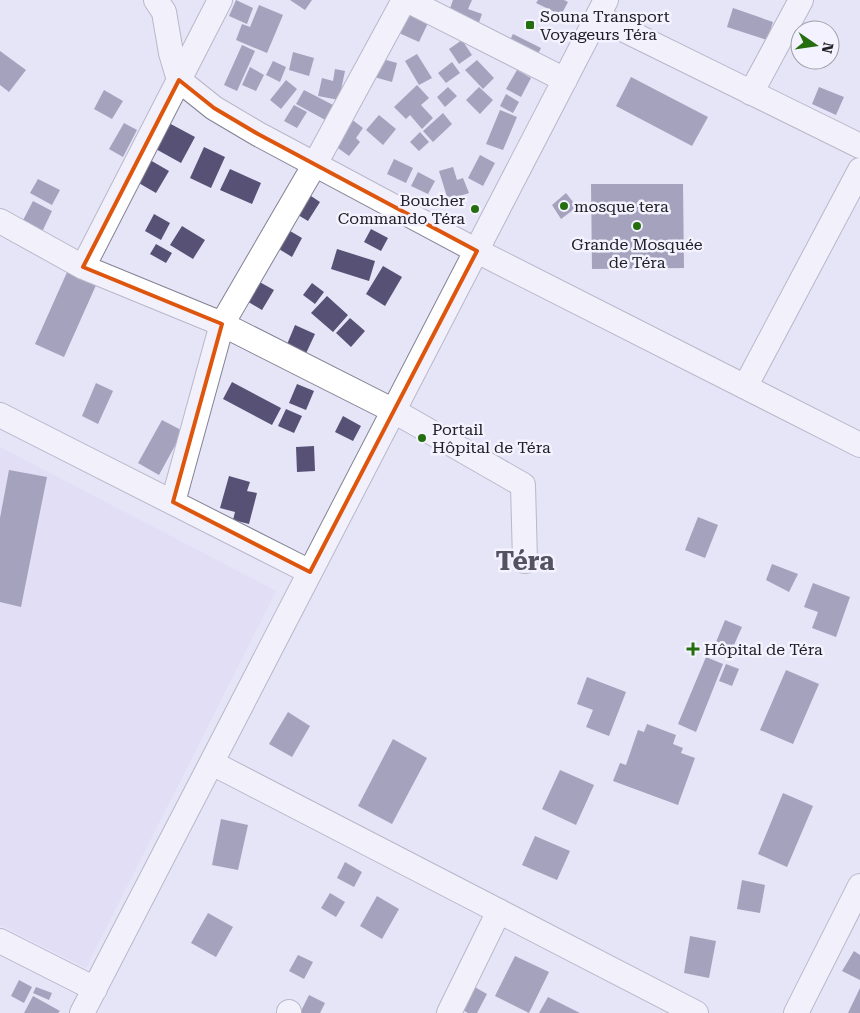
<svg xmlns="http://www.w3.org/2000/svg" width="860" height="1013" font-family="'Roboto Serif',serif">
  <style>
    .built { fill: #dbd8f3 }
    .building { fill: #575275 }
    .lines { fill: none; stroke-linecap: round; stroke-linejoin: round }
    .minor-casing { stroke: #838293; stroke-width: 26 }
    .minor { stroke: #fff; stroke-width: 24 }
    .marked { fill: none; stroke: #de560d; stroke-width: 4; stroke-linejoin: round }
    .poi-dot { fill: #256e0f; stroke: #f3f2fe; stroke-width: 2 }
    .labels { text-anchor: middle; stroke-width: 5; stroke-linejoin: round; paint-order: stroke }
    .poi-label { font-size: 16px; fill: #212027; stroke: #f3f2fe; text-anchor: start }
    .town-label { font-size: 26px; font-weight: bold; fill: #545262; stroke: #f3f2fe }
  </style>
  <rect width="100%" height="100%" fill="#e6e4f7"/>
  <path class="built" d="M0 447 276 591 86 968 0 925Z"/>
  <path class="building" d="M236 0 253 8 247 24 229 16Z
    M290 0H312L305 10Z
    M453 0H472L468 9 482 14 477 28 447 17Z
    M538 0H564L568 2 561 15 536 3Z
    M259 5 283 15 267 53 236 40 242 24 250 27Z
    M733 8 773 22 767 40 727 27Z
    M409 13 428 23 419 42 399 33Z
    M513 34 541 48 535 60 507 46Z
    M462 40 472 55 459 64 449 49Z
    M242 45 255 51 237 91 224 85Z
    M0 51 26 70 9 92 0 85Z
    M293 52 314 58 309 76 289 70Z
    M417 54 432 78 419 85 405 61Z
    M379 58 397 63 392 82 374 77Z
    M477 60 494 78 483 89 465 70Z
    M273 61 286 67 280 82 266 75Z
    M452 62 460 73 446 83 438 73Z
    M250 67 264 75 256 91 242 85Z
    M335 69 345 71 339 100 318 96 322 78 333 81Z
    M517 70 531 78 521 97 506 89Z
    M631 77 708 117 692 146 616 106Z
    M286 80 297 89 281 109 270 100Z
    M417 85 429 98 421 105 433 118 422 129 410 115 406 119 394 107Z
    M448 87 457 96 445 107 437 97Z
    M479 87 493 100 480 114 466 100Z
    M819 87 844 97 836 115 812 104Z
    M104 90 123 101 112 119 94 109Z
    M304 90 337 107 329 122 296 104Z
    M506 94 519 102 513 113 500 106Z
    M294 105 307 112 297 128 284 121Z
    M500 110 517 117 503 150 486 144Z
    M443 113 452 124 433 142 423 131Z
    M379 115 396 129 383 145 366 130Z
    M350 118 363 128 356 138 360 142 349 156 331 143Z
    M167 122 195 137 181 163 154 148Z
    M124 123 137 130 123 157 109 149Z
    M420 132 429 142 419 151 410 142Z
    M204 147 225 157 211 188 190 178Z
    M480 155 495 163 483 186 468 178Z
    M394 159 413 168 406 183 387 174Z
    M150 160 169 171 156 193 137 182Z
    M453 167 457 180 463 178 469 193 448 200 439 171Z
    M230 169 261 183 252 204 220 190Z
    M418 172 435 181 428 194 411 186Z
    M38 179 60 190 52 205 30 193Z
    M591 184H683L684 268 592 269Z
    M305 192 320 202 308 221 293 212Z
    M566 193 577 207 561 219 552 205Z
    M33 201 52 211 41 234 21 224Z
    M154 214 170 223 161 240 145 231Z
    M182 226 205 240 193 259 170 245Z
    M285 228 302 238 292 257 274 246Z
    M371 229 388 238 381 251 364 242Z
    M156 244 172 253 166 263 150 254Z
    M337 249 375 261 369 281 331 269Z
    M383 266 402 277 385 306 366 294Z
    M68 270 97 283 64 357 35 344Z
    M256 280 274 290 262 310 245 300Z
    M312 283 324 292 315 304 303 295Z
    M327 296 348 315 333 332 311 313Z
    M350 318 365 331 351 347 336 333Z
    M295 325 315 334 302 362 283 354Z
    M232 382 281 408 272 425 223 399Z
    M96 383 113 391 98 424 82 416Z
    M297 384 314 391 306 410 289 403Z
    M286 409 302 416 294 433 278 426Z
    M343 416 361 426 353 441 335 432Z
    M162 420 183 431 159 475 138 463Z
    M314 446 315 471 297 472 296 447Z
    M9 470 47 477 21 607 0 602V518Z
    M229 476 250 482 247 491 257 493 249 524 233 520 235 512 220 508Z
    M698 517 718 525 705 558 685 550Z
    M772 564 798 574 789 592 766 580Z
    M813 583 850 597 836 637 812 628 818 612 804 607Z
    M725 620 742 627 730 654 714 647Z
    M706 657 723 664 696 732 678 724Z
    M726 664 739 669 732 686 719 681Z
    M786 670 819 684 793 744 760 730Z
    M587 677 626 692 609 736 586 727 593 710 577 704Z
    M288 712 310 726 292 757 269 744Z
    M647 724 676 735 673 744 683 748 681 753 695 758 678 805 613 781 620 763 626 765 638 730 644 732Z
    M393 739 427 758 392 824 358 806Z
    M560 770 594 785 576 825 542 809Z
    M783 793 813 806 787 867 758 854Z
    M221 819 248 825 238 870 212 865Z
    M535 836 570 851 557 880 522 865Z
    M345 862 362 872 354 887 337 878Z
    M742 880 765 885 760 913 737 909Z
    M330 893 345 902 336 917 321 908Z
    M377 896 399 909 382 939 360 926Z
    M208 913 233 927 216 957 191 943Z
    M690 936 716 941 709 978 684 973Z
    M854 951 860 955V980L842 971Z
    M298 955 313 962 304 979 289 971Z
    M515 956 549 972 529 1013 495 996Z
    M19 980 32 987 24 1003 11 996Z
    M471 985 487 994 477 1013H468L459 1008Z
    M36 987 52 993 49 1000 33 993Z
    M860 988V1013H848Z
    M309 995 325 1003 320 1013H300Z
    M33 996 60 1011 58 1013H24Z
    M548 997 580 1013H539Z"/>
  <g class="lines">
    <defs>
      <path id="minor" d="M156 0 164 12 171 53 179 80 214 108 258 134 477 251 860 445
        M407 0 565 80
        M598 17 860 146
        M751 93 801 0
        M0 221 83 267 222 324 394 411 523 485 525 561
        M83 267 220 0
        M745 387 860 170
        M0 415 310 572
        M173 502 222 324 315 164 404 0
        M212 763 696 1013
        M0 941 95 989
        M82 1013 606 0
        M289 1013V1012
        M449 1013 499 911
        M796 1013 860 886"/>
    </defs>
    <use href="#minor" class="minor-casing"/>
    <use href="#minor" class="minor"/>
  </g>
  <path d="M0 0H860V1013H0ZM179 80 214 108 258 134 477 251 310 572 173 502 222 324 83 267Z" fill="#e6e4f7" fill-opacity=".55" fill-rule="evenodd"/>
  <path class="marked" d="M179 80 214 108 258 134 477 251 310 572 173 502 222 324 83 267Z"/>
  <g class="poi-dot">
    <rect x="525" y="20" width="10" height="10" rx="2.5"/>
    <circle cx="564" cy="206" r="5"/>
    <circle cx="475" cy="209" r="5"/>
    <circle cx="637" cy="226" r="5"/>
    <circle cx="422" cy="438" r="5"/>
    <path d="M690.5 641.5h5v5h5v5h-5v5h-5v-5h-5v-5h5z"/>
  </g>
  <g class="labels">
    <g class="poi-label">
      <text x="540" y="22">Souna Transport<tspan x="540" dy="18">Voyageurs Téra</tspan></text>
      <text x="465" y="206" text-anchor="end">Boucher<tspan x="465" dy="18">Commando Téra</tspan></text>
      <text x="574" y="212">mosque tera</text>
      <text x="637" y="250" text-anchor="middle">Grande Mosquée<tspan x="637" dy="18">de Téra</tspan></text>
      <text x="432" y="435">Portail<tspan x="432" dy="18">Hôpital de Téra</tspan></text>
      <text x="704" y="655">Hôpital de Téra</text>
    </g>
    <g class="town-label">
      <text x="525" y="570">Téra</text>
    </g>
  </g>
  <g transform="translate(815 45) rotate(103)"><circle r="24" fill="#f3f2fe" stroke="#9f9ea8"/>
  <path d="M0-4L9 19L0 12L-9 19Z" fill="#256e0f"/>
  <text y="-8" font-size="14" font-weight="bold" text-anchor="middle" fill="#212027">N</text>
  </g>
</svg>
